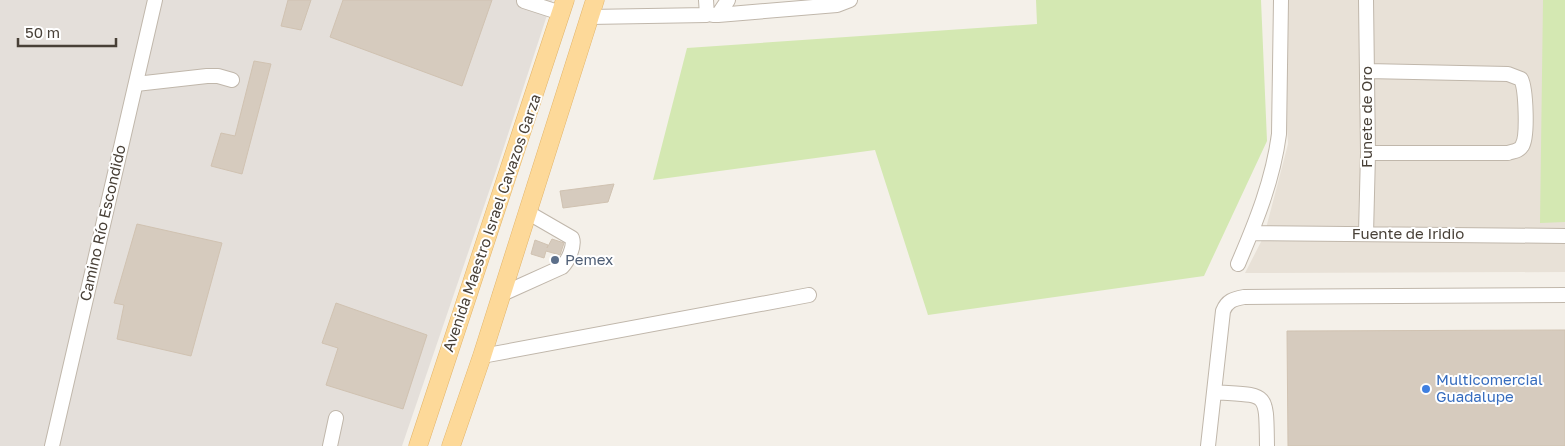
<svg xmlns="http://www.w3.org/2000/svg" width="1565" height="446" font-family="'Golos Text',sans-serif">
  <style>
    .residential { fill: #e8e1d7 }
    .industrial { fill: #e4dfda }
    .green { fill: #d4e8b2 }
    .building { fill: #d6cbbe; stroke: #d0c2b1 }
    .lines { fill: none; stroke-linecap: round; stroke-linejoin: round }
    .minor-casing { stroke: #c0b7ab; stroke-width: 16 }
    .major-casing { stroke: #e2b469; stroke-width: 19 }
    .minor { stroke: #fff; stroke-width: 14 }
    .major { stroke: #fdd999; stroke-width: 18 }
    .service-dot { fill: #5c6f8a; stroke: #fff; stroke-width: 2 }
    .shop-dot { fill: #3f7fe0; stroke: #fff; stroke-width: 2 }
    .labels { text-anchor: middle; stroke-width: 4; stroke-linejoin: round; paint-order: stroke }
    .street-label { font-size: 15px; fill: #484037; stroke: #fff }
    .service-label { font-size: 15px; fill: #4e5e75; stroke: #fff; text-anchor: start }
    .shop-label { font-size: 15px; fill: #366cbe; stroke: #fff; text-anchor: start }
  </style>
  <rect width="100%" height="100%" fill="#f4f0e9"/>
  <path class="residential" d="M1279 0H1565V272L1245 273 1264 236 1288 144Z"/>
  <path class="industrial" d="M0 0H552L495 174 402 446H0Z"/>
  <path class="green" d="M1036 0H1261L1267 141 1204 276 928 315 875 150 653 180 687 48 1037 24Z
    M1543 0H1565V222L1540 223Z"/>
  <path class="building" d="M288 0H311L301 30 281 26Z
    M343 0H492L462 86 330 37Z
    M254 61 271 64 242 174 211 166 221 133 235 136Z
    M614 184 608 202 563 208 560 191Z
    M137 224 222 243 191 356 117 339 124 305 114 303Z
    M552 239 564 243 560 255 546 251 544 258 531 254 535 240 548 245 547 248Z
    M336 303 427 335 403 409 326 385 338 348 322 343Z
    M1565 330V446H1288L1287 331Z"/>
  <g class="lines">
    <defs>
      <path id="minor" d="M1366 0 1368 153 1366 234
        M524 1 561 13
        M713 15H718L728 0
        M718 15 837 5 850 0
        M589 17 707 15 706 0
        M1367 71 1508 74 1521 79C1526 89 1528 137 1522 146 1519 151 1514 151 1508 153H1368
        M136 84 207 76H218L232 80
        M1251 233 1565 236
        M1238 264C1256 222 1273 180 1279 134L1281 0
        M500 295 562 267C568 261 575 246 572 238L527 212
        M482 356 809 295
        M1214 392C1269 396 1266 390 1267 446
        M52 446 155 0
        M330 446 336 418
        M1208 446 1223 311C1227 301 1233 299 1244 297L1565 295"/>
      <path id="major" d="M418 446 565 0
        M451 446 482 356 595 0"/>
    </defs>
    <use href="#minor" class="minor-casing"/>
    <use href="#major" class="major-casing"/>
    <use href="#minor" class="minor"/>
    <use href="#major" class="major"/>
  </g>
  <circle class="service-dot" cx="555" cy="260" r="5"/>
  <circle class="shop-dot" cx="1426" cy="389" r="5"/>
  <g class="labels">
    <g class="street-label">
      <text transform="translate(1367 117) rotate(-90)" y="5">Funete de Oro</text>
      <text transform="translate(103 223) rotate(-77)" y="5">Camino Río Escondido</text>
      <text transform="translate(492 223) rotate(-71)" y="5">Avenida Maestro Israel Cavazos Garza</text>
      <text x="1408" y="239">Fuente de Iridio</text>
    </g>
    <g class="service-label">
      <text x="565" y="265">Pemex</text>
    </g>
    <g class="shop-label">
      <text x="1436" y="385">Multicomercial<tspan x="1436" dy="17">Guadalupe</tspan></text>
    </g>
  </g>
  <path d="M18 38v8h98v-8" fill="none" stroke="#484037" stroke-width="2.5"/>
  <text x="25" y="38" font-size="15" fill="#484037" stroke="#ffffff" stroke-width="4" paint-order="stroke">50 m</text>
</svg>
